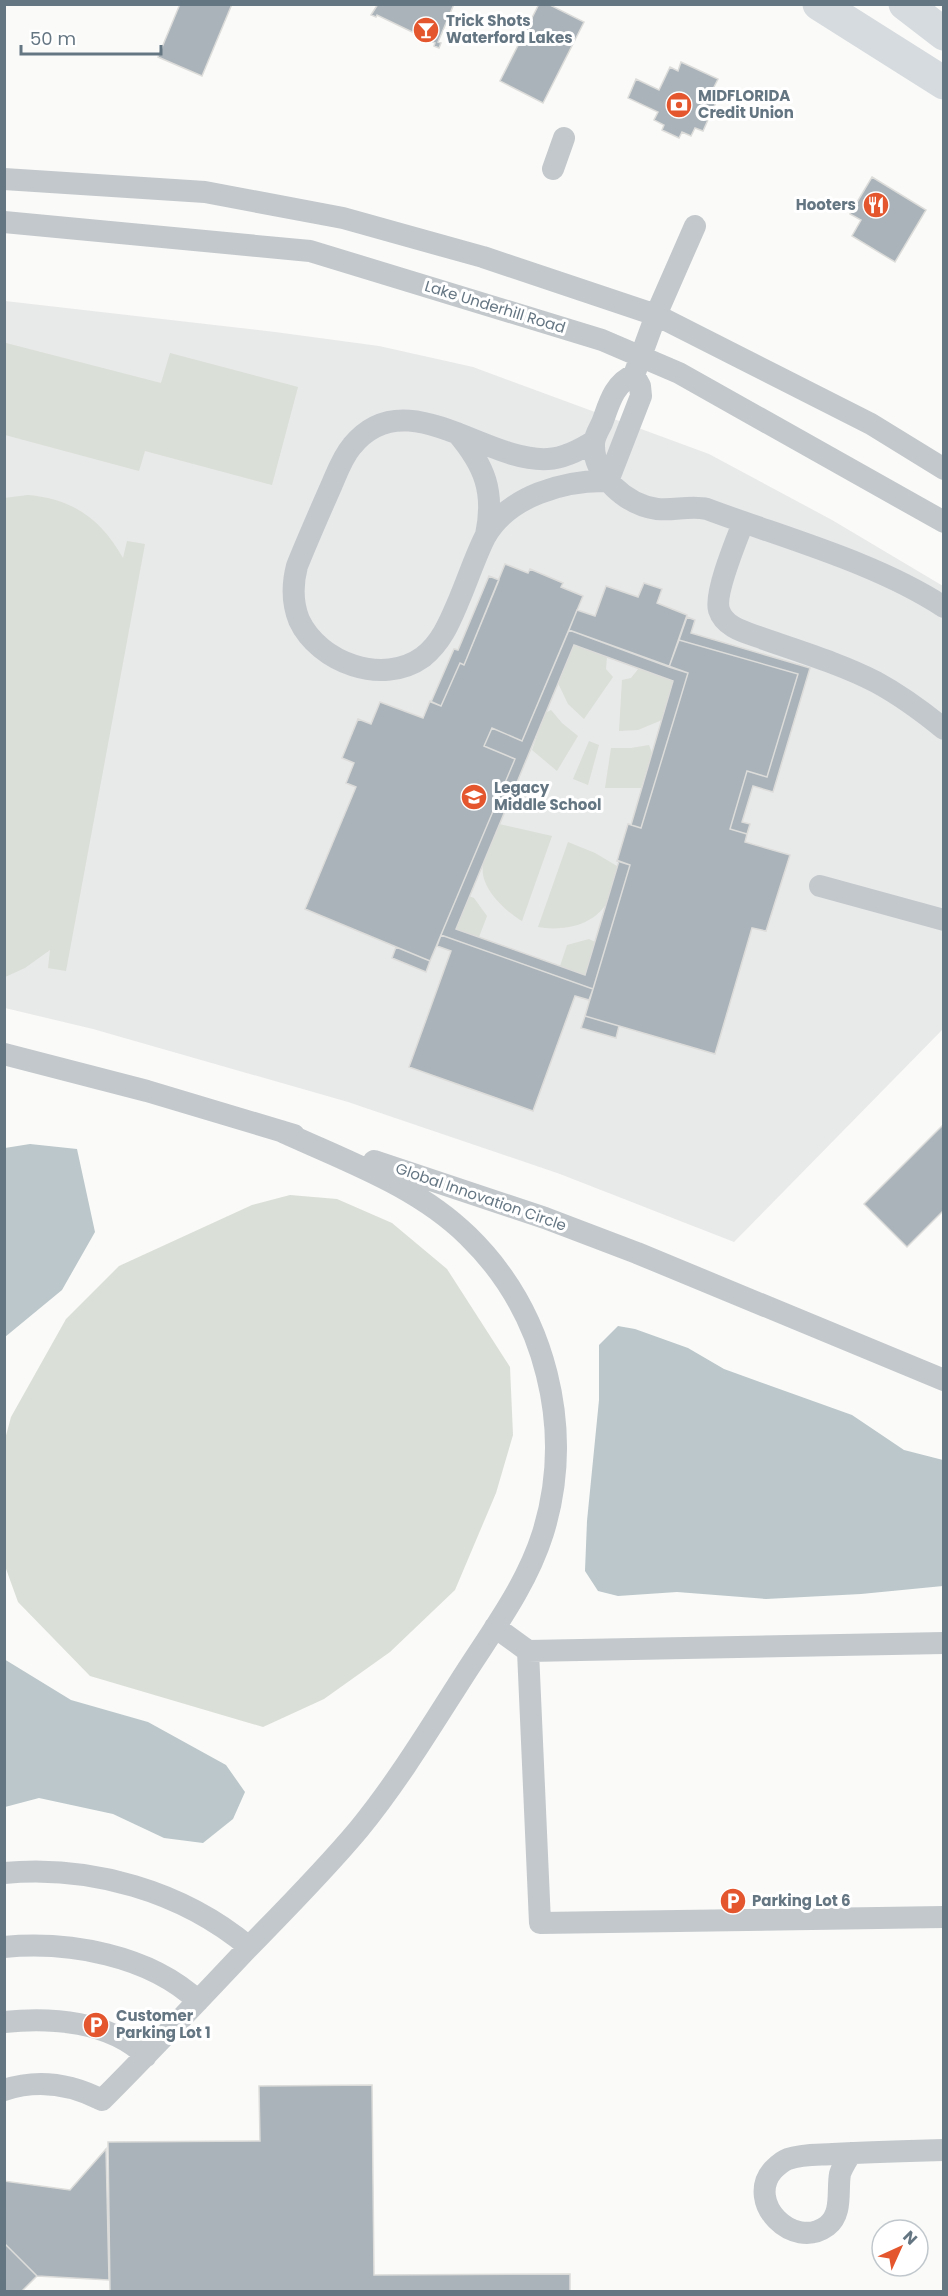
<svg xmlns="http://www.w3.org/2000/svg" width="948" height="2296" font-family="Poppins,sans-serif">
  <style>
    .built { fill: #e8e9e9 }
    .green { fill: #dadfd7 }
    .water { fill: #bbc7cb }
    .building { fill: #aab3b9; stroke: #dcdcda; stroke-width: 1.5 }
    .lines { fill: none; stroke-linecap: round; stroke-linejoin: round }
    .minor { stroke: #c3c8cc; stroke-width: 22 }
    .highway { stroke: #d6dbdf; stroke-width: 33 }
    .labels { text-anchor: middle; stroke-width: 6; stroke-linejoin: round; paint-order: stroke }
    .poi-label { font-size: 15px; font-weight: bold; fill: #657683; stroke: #fff; text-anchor: start }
    .street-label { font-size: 15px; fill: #657683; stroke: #fff }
  </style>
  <rect width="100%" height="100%" fill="#fafaf8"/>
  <path class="built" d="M5 301 275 332 379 346 473 367 709 454 832 520 943 586V1029L734 1242 560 1174 348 1102 93 1029 5 1008Z"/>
  <path class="green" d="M6 343 161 383 170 353 298 387 272 485 145 451 139 471 5 435Z
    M28 495C73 499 101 519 123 558L127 541 145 544 66 971 48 968 50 950 25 968 5 977 4 498Z
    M574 645 607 657 606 669 613 677 584 719 568 704 558 683Z
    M639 668 673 681 662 720 638 730 619 731 622 680 631 678Z
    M551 710 562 723 578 736 557 771 532 750 545 713Z
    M589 741 599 745 588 785 573 779Z
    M649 745 652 753 641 788H605L611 748H631Z
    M499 824 552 836 522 921C504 910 479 887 483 864 485 851 494 836 499 824Z
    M568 842 595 853 617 866C614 878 612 898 604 907 589 927 560 931 538 927Z
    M469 896 474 898 487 916 479 937 456 929Z
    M589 939 595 942 585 975 560 966 567 945Z
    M290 1195 337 1199 392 1223 447 1269 510 1367 513 1435 496 1493 455 1590 390 1652 324 1699 263 1727 90 1676 18 1602 5 1566 4 1443 11 1417 66 1319 119 1266 252 1205Z"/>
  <path class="water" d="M30 1144 77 1149 95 1232 62 1290 5 1337V1148Z
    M618 1326 635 1329 688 1348 724 1369 852 1415 904 1450 943 1460V1586L861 1594 766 1599 677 1592 618 1596 598 1591 585 1571 587 1521 599 1400V1345Z
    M4 1659 71 1700 148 1722 226 1765 245 1792 233 1819 203 1843 164 1838 113 1814 39 1798 5 1807Z"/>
  <path class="building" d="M180 4H232L202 76 158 57Z
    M378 4H454L438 42 441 43 439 48 434 46 435 43 377 15 376 17 371 15Z
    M539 4H548L584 22 543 103 500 81Z
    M681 62 718 79 714 87 721 91 703 131 695 128 691 136 682 132 679 138 662 130 664 125 654 120 658 112 628 98 636 79 659 90 670 67 678 71Z
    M872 177 926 210 895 262 852 236 861 220 850 214Z
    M505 564 528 573 530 569 563 583 561 587 583 596 522 741 492 728 484 746 515 759 430 961 305 909 356 787 346 783 354 763 342 758 358 719 371 724 380 702 423 718 430 701 441 706 460 663 464 665Z
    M489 576 499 580 464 665 460 663 441 706 431 702 454 649 458 650Z
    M644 583 662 589 657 603 687 615 669 667 569 630 577 610 595 616 606 586 638 597Z
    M687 617 695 620 691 633 810 668 773 792 753 786 742 822 750 824 747 834 730 829 747 771 767 777 798 674 679 640Z
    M569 630 688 673 641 828 631 825 673 681 574 645 456 929 585 975 619 861 630 865 593 989 441 935 515 759 484 746 492 728 522 741Z
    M679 640 798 674 767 777 747 771 730 829 747 834 745 842 790 855 766 931 752 928 715 1054 585 1016 630 865 617 861 628 824 641 828 688 673 669 667Z
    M441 935 593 989 589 1000 575 996 533 1111 409 1067 451 951 437 946Z
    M396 947 430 961 426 972 392 958Z
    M585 1016 619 1026 616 1038 581 1028Z
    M944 1124V1210L907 1247 864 1204Z
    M372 2085 374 2275 570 2274V2292H110L108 2142 260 2141 259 2086Z
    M106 2149 109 2280 37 2276 4 2243V2181L70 2190Z
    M4 2243 37 2276 21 2292H4Z"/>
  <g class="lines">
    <path class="minor" d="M553 169 564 138
      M4 179 205 192 343 218 483 257 656 315 871 424 944 469
      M4 222 310 251 602 340 679 373 944 522
      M695 226 656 315 634 375C614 383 609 404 602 423 599 429 594 437 594 444 593 476 627 505 657 509 674 511 690 505 707 509 784 538 875 562 944 607
      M457 433C485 466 495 492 486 535
      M594 441C580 450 565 458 548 459 485 463 405 380 352 446 341 459 336 476 329 491 318 516 307 541 297 566 292 585 292 602 299 620 319 663 383 686 423 657 442 642 450 621 459 600 468 579 475 557 485 537 508 496 564 480 608 481
      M608 481 641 396 640 386 634 375
      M743 523C736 541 714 594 719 610 725 629 749 633 764 639 801 652 841 664 876 682 900 695 922 711 944 729
      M820 886 944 920
      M4 1054 147 1091 294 1135
      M374 1161 545 1218 637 1253 944 1380
      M495 1627 528 1651 944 1643
      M528 1651 540 1923 944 1917
      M4 1873C91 1865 182 1891 249 1947
      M4 1947C69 1941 149 1955 198 2001
      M4 2022C51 2017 110 2021 146 2056
      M4 2090C37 2079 71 2084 102 2100 151 2051 199 2000 247 1949 285 1910 324 1871 359 1829 399 1780 432 1725 466 1672 495 1627 527 1584 543 1533 575 1429 546 1312 468 1236 416 1185 345 1161 281 1131
      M851 2153C847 2160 842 2167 840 2174 837 2190 843 2214 827 2226 793 2251 745 2202 773 2170 777 2166 782 2161 788 2159 802 2154 818 2155 833 2154 870 2152 907 2151 944 2150"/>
    <path class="highway" d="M819 4 944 83
      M905 4 944 34"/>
  </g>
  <defs>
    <symbol id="bar-disc" viewBox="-11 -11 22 22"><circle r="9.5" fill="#e4572e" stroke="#fff"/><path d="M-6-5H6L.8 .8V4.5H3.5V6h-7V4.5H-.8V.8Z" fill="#fff"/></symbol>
    <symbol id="bank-disc" viewBox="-11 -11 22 22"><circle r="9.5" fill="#e4572e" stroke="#fff"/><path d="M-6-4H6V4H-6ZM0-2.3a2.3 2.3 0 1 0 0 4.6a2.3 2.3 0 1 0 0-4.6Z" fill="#fff"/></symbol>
    <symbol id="restaurant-disc" viewBox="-11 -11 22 22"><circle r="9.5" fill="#e4572e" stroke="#fff"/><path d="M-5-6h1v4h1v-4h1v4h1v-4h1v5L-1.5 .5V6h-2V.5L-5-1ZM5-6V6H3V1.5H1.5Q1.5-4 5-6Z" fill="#fff"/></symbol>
    <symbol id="school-disc" viewBox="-11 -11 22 22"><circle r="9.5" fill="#e4572e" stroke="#fff"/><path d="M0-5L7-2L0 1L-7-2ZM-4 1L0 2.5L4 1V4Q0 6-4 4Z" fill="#fff"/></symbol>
    <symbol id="parking-disc" viewBox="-11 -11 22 22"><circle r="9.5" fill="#e4572e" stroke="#fff"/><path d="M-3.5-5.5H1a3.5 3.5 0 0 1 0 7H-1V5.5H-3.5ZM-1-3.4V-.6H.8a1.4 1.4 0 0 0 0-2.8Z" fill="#fff"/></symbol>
  </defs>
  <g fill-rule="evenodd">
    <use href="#bar-disc" x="411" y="15" width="30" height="30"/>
    <use href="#bank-disc" x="664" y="90" width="30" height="30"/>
    <use href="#restaurant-disc" x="861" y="190" width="30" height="30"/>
    <use href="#school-disc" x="459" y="782" width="30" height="30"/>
    <use href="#parking-disc" x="718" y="1886" width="30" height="30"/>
    <use href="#parking-disc" x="81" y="2010" width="30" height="30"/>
  </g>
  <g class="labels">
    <g class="poi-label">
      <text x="446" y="26">Trick Shots<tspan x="446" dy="17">Waterford Lakes</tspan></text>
      <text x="698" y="101">MIDFLORIDA<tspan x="698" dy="17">Credit Union</tspan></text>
      <text x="856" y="210" text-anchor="end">Hooters</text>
      <text x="494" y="793">Legacy<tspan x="494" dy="17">Middle School</tspan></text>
      <text x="752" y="1906">Parking Lot 6</text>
      <text x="116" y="2021">Customer<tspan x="116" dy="17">Parking Lot 1</tspan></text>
    </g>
    <g class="street-label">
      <text transform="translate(495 307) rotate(17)" y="5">Lake Underhill Road</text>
      <text transform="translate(481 1197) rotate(19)" y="5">Global Innovation Circle</text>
    </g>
  </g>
  <rect width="948" height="2296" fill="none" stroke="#657683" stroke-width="12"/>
  <g transform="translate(900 2248) rotate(45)"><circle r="28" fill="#ffffff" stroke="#c1c8cd" stroke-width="1.5"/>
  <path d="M0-4.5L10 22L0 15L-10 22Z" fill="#e4572e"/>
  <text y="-9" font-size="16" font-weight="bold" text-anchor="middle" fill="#657683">N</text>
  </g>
  <path d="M21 45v9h140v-9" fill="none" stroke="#657683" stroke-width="3"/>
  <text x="30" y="45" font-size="18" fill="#657683" stroke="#ffffff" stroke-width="4.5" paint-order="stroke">50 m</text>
</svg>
